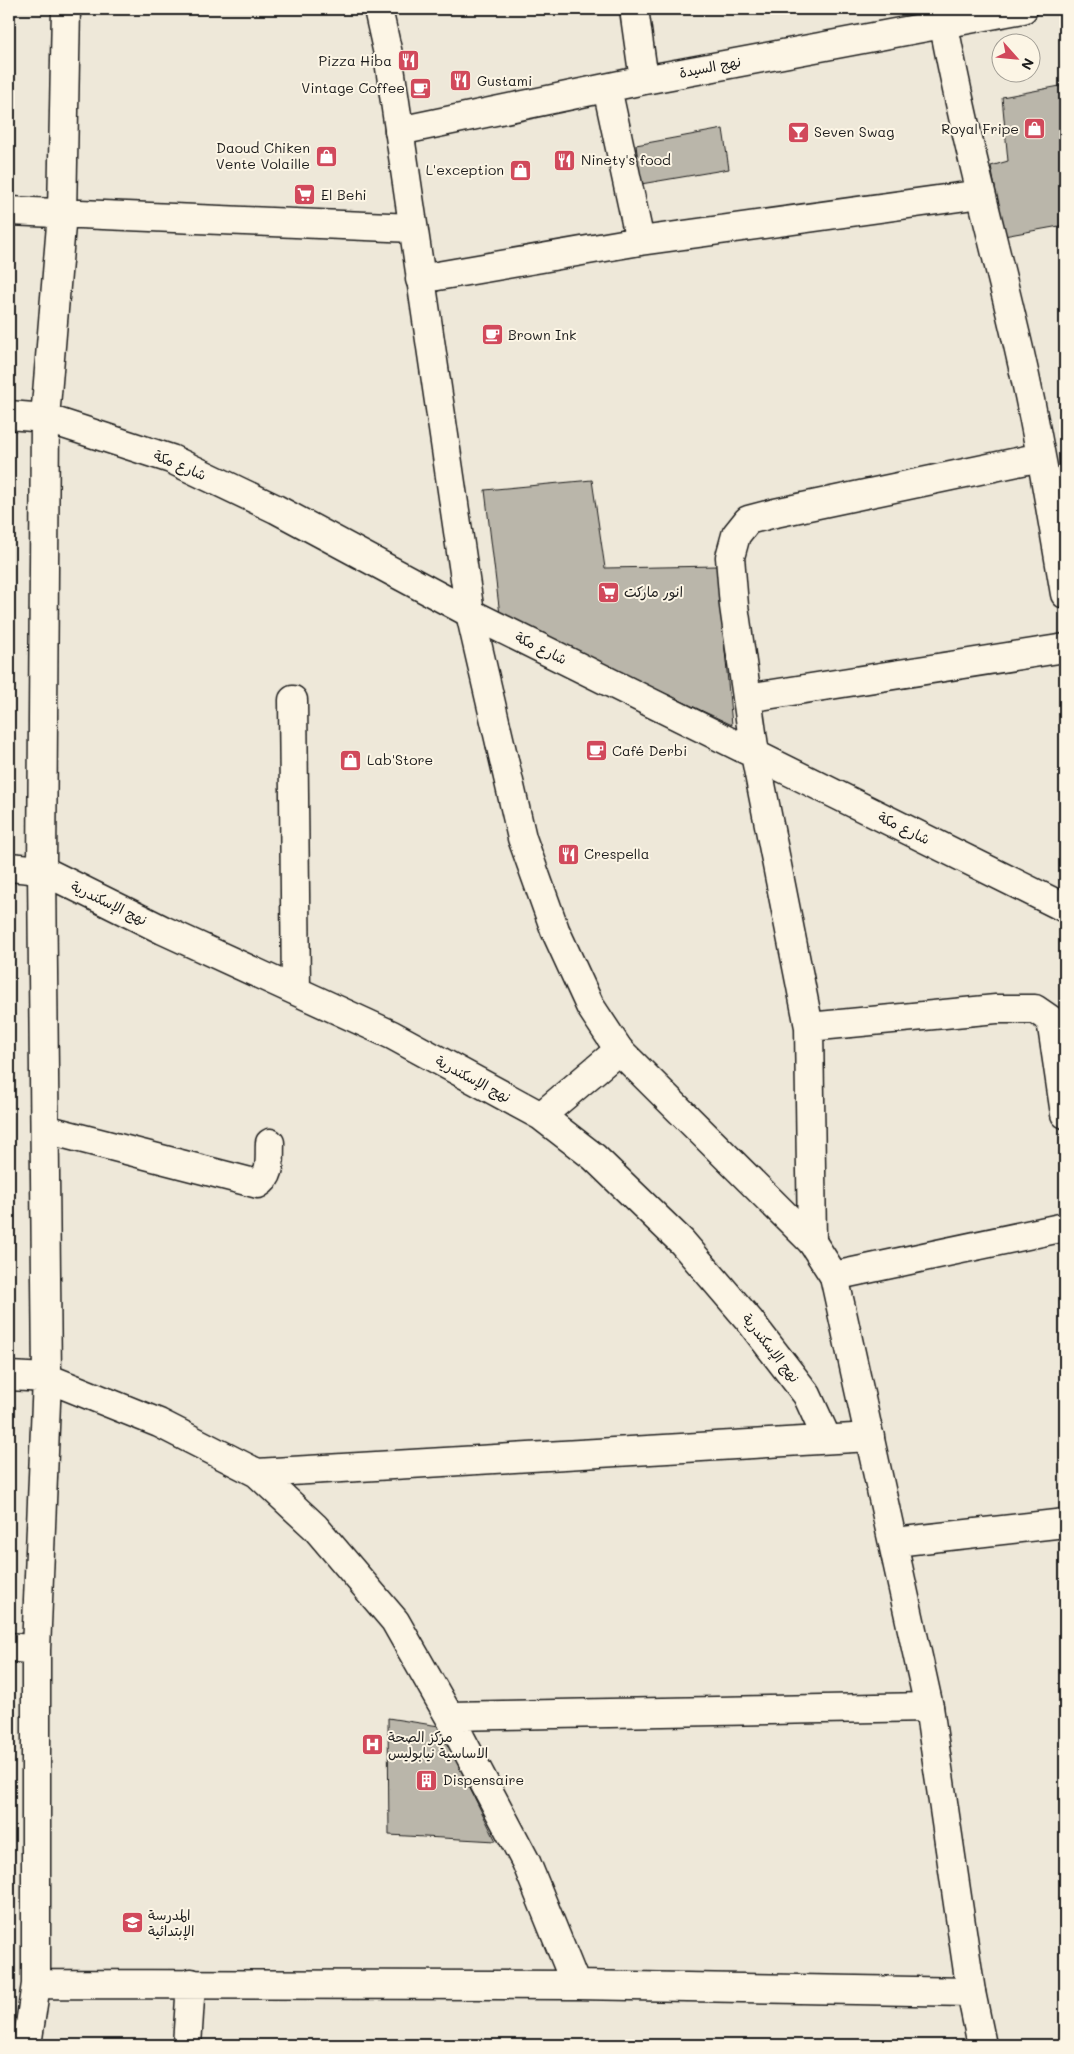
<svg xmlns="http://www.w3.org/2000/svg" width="1074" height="2054" font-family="Mali,'Playpen Sans Arabic',sans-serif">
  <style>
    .building { fill: #bab6aa; stroke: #1c1c1c }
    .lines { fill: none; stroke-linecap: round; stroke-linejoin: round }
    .minor-casing { stroke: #1c1c1c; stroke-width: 31 }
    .major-casing { stroke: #1c1c1c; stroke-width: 31 }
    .minor { stroke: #fcf5e5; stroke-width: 28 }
    .major { stroke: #fcf5e5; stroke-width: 28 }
    .labels { text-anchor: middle; stroke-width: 4; stroke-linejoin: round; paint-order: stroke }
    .poi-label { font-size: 14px; fill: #1c1c1c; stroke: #fcf5e5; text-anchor: start }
    .street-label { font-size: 14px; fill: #1c1c1c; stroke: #fcf5e5 }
  </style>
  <rect width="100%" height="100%" fill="#eee8d9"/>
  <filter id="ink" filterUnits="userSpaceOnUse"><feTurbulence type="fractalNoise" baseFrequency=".02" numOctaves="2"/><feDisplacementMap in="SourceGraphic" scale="10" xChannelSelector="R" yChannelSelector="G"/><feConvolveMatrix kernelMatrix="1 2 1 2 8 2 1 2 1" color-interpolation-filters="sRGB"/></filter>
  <g filter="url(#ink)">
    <path class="building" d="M1065 85V225L1004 236 991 166 1008 161 1002 97Z
      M723 129 729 169 641 184 636 145Z
      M592 480 605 568 717 566 732 725 500 615 485 490Z
      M388 1718 439 1726 496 1841 389 1835Z"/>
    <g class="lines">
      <defs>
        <path id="minor" d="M634 9 644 80
          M941 9C961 122 992 233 1018 345 1037 427 1051 511 1065 594
          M607 88 640 241
          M399 131 644 80 1023 9
          M9 211 413 228
          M420 279 640 241 981 194
          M9 415 45 418 171 459 276 509 470 613 1065 908
          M747 698 1065 648
          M293 700 296 990
          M9 867 42 870 163 930 392 1035 541 1116 594 1157 682 1242 749 1320 807 1395 827 1439
          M809 1027 996 1009H1035L1051 1020 1065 1114
          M541 1116 619 1050
          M45 1129 258 1184C273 1175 269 1158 270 1143
          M812 1242 809 1027 755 754 734 606 730 557 736 535 748 520 775 513 1041 457
          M834 1276 1065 1227
          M9 1376 47 1378 159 1423 257 1473 315 1527 395 1621 449 1716 526 1862 576 1985
          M257 1473 870 1437
          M895 1542 1065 1523
          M9 1647 36 1650
          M449 1716 929 1707
          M36 1984 576 1985 971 1992
          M27 2045 36 1984V1650L47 1378 42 870 45 418 62 213 66 9
          M187 2045 191 1983"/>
        <path id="major" d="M378 9 388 54 470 613 522 838 555 930 590 1006 619 1050 812 1242 834 1276 929 1707 971 1992 982 2045"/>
      </defs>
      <use href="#minor" class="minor-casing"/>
      <use href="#major" class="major-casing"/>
      <use href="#minor" class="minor"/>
      <use href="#major" class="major"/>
    </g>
  </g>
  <defs>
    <symbol id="restaurant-square" viewBox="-11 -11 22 22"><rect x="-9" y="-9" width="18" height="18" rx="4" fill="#d1495b" stroke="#fcf5e5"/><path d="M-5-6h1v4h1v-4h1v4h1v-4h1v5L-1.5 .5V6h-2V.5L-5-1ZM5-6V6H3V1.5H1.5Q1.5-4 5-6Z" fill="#fff"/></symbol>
    <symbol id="cafe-square" viewBox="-11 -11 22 22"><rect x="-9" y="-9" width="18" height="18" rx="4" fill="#d1495b" stroke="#fcf5e5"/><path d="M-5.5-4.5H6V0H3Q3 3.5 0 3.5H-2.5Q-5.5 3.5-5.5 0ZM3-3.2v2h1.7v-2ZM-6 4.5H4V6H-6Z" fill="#fff"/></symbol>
    <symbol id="shop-square" viewBox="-11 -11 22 22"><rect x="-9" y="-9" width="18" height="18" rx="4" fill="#d1495b" stroke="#fcf5e5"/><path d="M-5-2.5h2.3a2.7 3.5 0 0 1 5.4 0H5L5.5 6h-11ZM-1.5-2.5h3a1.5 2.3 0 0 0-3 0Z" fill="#fff"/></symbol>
    <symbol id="bar-square" viewBox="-11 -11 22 22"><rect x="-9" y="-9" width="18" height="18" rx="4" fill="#d1495b" stroke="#fcf5e5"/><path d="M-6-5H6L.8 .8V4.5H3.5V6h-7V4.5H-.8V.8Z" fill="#fff"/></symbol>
    <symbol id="supermarket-square" viewBox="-11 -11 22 22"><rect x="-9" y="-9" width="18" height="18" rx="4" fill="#d1495b" stroke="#fcf5e5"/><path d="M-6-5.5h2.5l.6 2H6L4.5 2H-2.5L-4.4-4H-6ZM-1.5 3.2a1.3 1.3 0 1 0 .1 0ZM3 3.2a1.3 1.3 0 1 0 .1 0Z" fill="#fff"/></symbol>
    <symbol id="hospital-square" viewBox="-11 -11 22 22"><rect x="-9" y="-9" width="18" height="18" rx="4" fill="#d1495b" stroke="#fcf5e5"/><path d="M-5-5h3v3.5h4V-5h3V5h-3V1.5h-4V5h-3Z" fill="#fff"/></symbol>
    <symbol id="building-square" viewBox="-11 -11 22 22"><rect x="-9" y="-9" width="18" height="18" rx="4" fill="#d1495b" stroke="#fcf5e5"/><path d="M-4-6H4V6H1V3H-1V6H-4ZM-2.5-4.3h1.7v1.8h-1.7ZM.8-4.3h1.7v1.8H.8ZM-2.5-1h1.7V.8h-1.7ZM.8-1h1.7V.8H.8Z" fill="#fff"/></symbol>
    <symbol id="school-square" viewBox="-11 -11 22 22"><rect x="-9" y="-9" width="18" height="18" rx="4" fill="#d1495b" stroke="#fcf5e5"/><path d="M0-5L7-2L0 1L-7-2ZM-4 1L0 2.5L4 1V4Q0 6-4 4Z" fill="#fff"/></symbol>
  </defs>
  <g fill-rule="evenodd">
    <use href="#restaurant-square" x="396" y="48" width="25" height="25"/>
    <use href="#restaurant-square" x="448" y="68" width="25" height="25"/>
    <use href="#cafe-square" x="408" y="76" width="25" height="25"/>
    <use href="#shop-square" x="1022" y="116" width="25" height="25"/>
    <use href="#bar-square" x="786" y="120" width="25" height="25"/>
    <use href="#shop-square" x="314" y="144" width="25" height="25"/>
    <use href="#restaurant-square" x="552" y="148" width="25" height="25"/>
    <use href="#shop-square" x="508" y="158" width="25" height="25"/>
    <use href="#supermarket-square" x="292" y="182" width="25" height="25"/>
    <use href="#cafe-square" x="480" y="322" width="25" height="25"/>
    <use href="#supermarket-square" x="596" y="580" width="25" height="25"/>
    <use href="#cafe-square" x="584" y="738" width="25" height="25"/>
    <use href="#shop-square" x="338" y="748" width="25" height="25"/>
    <use href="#restaurant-square" x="556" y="842" width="25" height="25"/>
    <use href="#hospital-square" x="360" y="1732" width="25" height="25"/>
    <use href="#building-square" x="414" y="1768" width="25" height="25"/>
    <use href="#school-square" x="120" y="1910" width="25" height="25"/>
  </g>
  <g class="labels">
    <g class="poi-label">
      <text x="392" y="66" text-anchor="end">Pizza Hiba</text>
      <text x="477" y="86">Gustami</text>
      <text x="405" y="93" text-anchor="end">Vintage Coffee</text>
      <text x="1019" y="134" text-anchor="end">Royal Fripe</text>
      <text x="814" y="137">Seven Swag</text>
      <text x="310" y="153" text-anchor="end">Daoud Chiken<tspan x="310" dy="16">Vente Volaille</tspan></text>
      <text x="581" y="165">Ninety's food</text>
      <text x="504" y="175" text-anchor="end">L'exception</text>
      <text x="321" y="200">El Behi</text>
      <text x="508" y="340">Brown Ink</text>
      <text x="624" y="597">انور ماركت</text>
      <text x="612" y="756">Café Derbi</text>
      <text x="367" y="765">Lab'Store</text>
      <text x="584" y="859">Crespella</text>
      <text x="388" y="1742">مركز الصحة<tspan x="388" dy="16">الاساسية نيابوليس</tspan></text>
      <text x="443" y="1785">Dispensaire</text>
      <text x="148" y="1920">المدرسة<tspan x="148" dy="16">الإبتدائية</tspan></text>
    </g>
    <g class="street-label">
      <text transform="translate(710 67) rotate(-11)" y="5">نهج السيدة</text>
      <text transform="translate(180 465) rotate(23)" y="5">شارع مكة</text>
      <text transform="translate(541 648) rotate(26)" y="5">شارع مكة</text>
      <text transform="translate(904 828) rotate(26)" y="5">شارع مكة</text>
      <text transform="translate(109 903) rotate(26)" y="5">نهج الإسكندرية</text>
      <text transform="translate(473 1079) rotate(28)" y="5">نهج الإسكندرية</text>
      <text transform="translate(771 1348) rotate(52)" y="5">نهج الإسكندرية</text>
    </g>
  </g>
  <rect width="1074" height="2054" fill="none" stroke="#fcf5e5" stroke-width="30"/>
  <rect x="15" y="15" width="1044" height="2024" fill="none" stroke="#1c1c1c" stroke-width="2" filter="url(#ink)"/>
  <g transform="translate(1016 58) rotate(117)"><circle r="24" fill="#fcf5e5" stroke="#a29e95"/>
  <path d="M0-4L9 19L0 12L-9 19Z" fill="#d1495b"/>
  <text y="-8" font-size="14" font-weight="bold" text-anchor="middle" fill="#1c1c1c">N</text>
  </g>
</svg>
